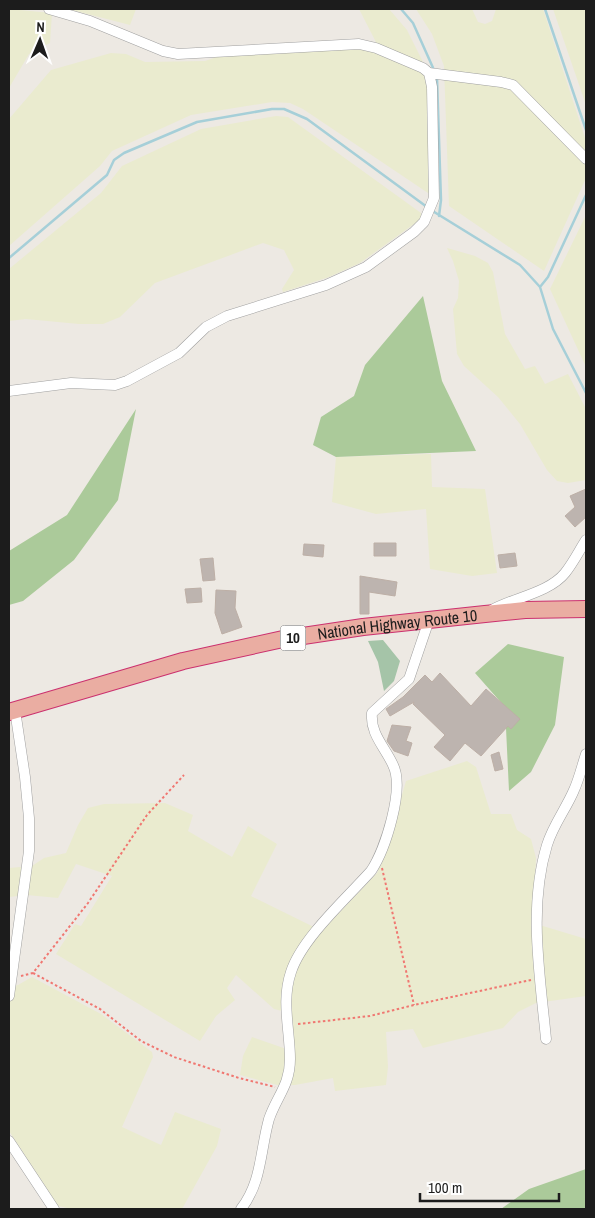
<svg xmlns="http://www.w3.org/2000/svg" width="595" height="1218" font-family="'Archivo Narrow',sans-serif">
  <style>
    .farmland { fill: #eaebcf }
    .forest { fill: #abca9a }
    .cemetery { fill: #a5c4a8 }
    .lines { fill: none; stroke-linecap: round; stroke-linejoin: round }
    .stream { stroke: #a6cfd8; stroke-width: 2.5 }
    .building { fill: #bdb4af; stroke: #bdafa6 }
    .minor-casing { stroke: #a0a0a0; stroke-width: 11 }
    .trunk-casing { stroke: #cb306e; stroke-width: 18 }
    .path { stroke: #f07771; stroke-width: 2; stroke-dasharray: 2.5 2.5; stroke-linecap: butt }
    .minor { stroke: #fff; stroke-width: 10 }
    .trunk { stroke: #eaada2; stroke-width: 16 }
    .labels { text-anchor: middle; stroke-width: 5; stroke-linejoin: round; paint-order: stroke }
    .shield { fill: #fff; stroke: #606060; stroke-width: 1 }
    .shield-label { font-size: 15px; font-weight: bold; fill: #1c1c1c }
    .street-label { font-size: 16px; fill: #1c1c1c; stroke: #fff }
  </style>
  <rect width="100%" height="100%" fill="#ede9e3"/>
  <path class="farmland" d="M9 9 52 13 50 43 29 54 9 88Z
    M68 9H136L130 25Z
    M359 9H389L407 30 423 62 421 65 378 46Z
    M416 9H472L478 22 485 24 492 21 496 9H543L586 141V178L544 271 449 206 444 66 432 34Z
    M553 9H586V105Z
    M354 47 373 51 411 66 427 76 432 193H428L303 109 290 103 272 102 191 115 112 151 100 166 9 246V119L51 70 111 53 126 54 145 62 205 61 228 53Z
    M276 116 288 117 421 213V219L360 263 329 277 283 292 282 289 294 270 284 250 263 243 155 283 120 317 103 324H79L26 319 9 321V269L101 193 122 166 201 129Z
    M586 215V367L550 289Z
    M447 248 475 256 488 263 493 272 505 334 525 369 535 366 545 384 568 374 586 409V480L568 483 557 481 547 470 520 424 498 397 464 366 457 354 453 309 458 298 459 281 453 261Z
    M431 454 432 487 485 489 497 573 472 576 430 569 426 509 376 514 332 502 336 457Z
    M467 761 476 767 491 814H511L517 830 531 839 536 858 533 923 586 939V996L536 1003 518 1012 503 1028 423 1048 413 1029 386 1032 388 1067 386 1085 335 1091 333 1078 295 1085H277L240 1075 243 1056 252 1037 295 1052 290 1013 274 1009 236 975 227 988 235 1000 216 1016 200 1041 56 954 75 924 81 926 112 876 76 864 58 898 27 895 9 897V868L32 866 44 858 66 853 78 825 88 808 104 804 165 803 193 815 188 831 232 857 248 826 277 844 251 896 322 931 377 873 385 854 406 781Z
    M32 977 101 1014 152 1052 153 1057 122 1127 161 1145 175 1112 221 1129 217 1146 182 1209H72L58 1206 9 1131V986L18 985Z"/>
  <path class="forest" d="M423 296 442 381 476 451 336 457 313 445 321 417 354 396 365 365Z
    M136 409 118 500 74 560 23 601 9 605V551L67 515Z
    M508 644 564 657 555 725 531 772 509 791 505 707 475 673Z
    M586 1169V1209H501L529 1189Z"/>
  <path class="cemetery" d="M383 640 400 661 394 681 384 691 378 662 368 641Z"/>
  <g class="lines">
    <path class="stream" d="M401 9 413 23 434 70
      M545 9 586 130
      M437 78 441 200 439 216
      M431 210 520 265 540 287 553 329 586 393
      M9 258 107 175 114 160 124 153 197 122 272 109H284L307 119 427 207
      M540 287 548 277 586 195"/>
  </g>
  <path class="building" d="M586 489V517L575 527 565 516 575 507 570 496Z
    M374 543H396V556H374Z
    M304 544 324 545 323 557 303 555Z
    M515 553 517 566 500 568 498 555Z
    M213 558 215 580 203 581 200 559Z
    M360 576 397 582 395 596 369 592V614H360Z
    M201 588 202 602 187 603 185 589Z
    M216 590 236 591 235 608 242 627 222 634 215 613Z
    M440 673 471 706 486 689 520 719 511 729 508 726 481 756 465 743 450 761 434 747 445 735 413 704 414 702 390 716 386 709 403 697 425 675 432 682Z
    M392 725 411 727 406 741 412 743 408 756 394 751 387 741Z
    M499 752 503 769 495 771 491 755Z"/>
  <g class="lines">
    <defs>
      <path id="minor" d="M429 73 501 82 513 85 586 159
        M9 391 71 383 115 385 127 381 179 353 206 327 227 316 326 285 366 267 414 232 424 222 434 198 432 87 429 73 423 68 376 48 359 44 178 54 163 51 90 21 49 9
        M490 611C512 598 549 593 565 573 573 563 579 551 586 540
        M9 996 29 851V818L25 777 15 710
        M546 1039C540 975 528 907 547 845 553 825 566 809 574 790 579 779 582 766 586 754
        M9 1141 54 1209
        M241 1209C262 1182 260 1151 269 1119 277 1096 290 1085 290 1059 290 1030 281 1001 291 972 302 938 347 898 371 871 385 850 405 789 393 765 385 747 370 734 372 713L409 679 429 620"/>
      <g id="trunk">
        <path id="s1" d="M9 712 183 661 283 639 363 627 485 614 525 610 586 609"/>
      </g>
    </defs>
    <use href="#minor" class="minor-casing"/>
    <use href="#trunk" class="trunk-casing"/>
    <path class="path" d="M382 868 414 1005
      M33 973 100 1009 141 1041 174 1057 239 1078 275 1087
      M21 976 33 973 88 903 147 815 184 775
      M298 1024 370 1016 414 1005 531 980"/>
    <use href="#minor" class="minor"/>
    <use href="#trunk" class="trunk"/>
  </g>
  <g class="labels">
    <rect class="shield" x="280.5" y="625.5" width="25" height="25" rx="4"/>
    <g class="shield-label">
      <text x="293" y="643">10</text>
    </g>
    <g class="street-label">
      <text dy="6" stroke="none"><textPath href="#s1" startOffset="399">National Highway Route 10</textPath></text>
    </g>
  </g>
  <rect width="595" height="1218" fill="none" stroke="#1c1c1c" stroke-width="20"/>
  <g transform="translate(40 40) rotate(2)" stroke="#ffffff" stroke-width="4" paint-order="stroke">
  <path d="M0-4L9 19L0 12L-9 19Z" fill="#1c1c1c"/>
  <text y="-8" font-size="14" font-weight="bold" text-anchor="middle" fill="#1c1c1c">N</text>
  </g>
  <path d="M420 1193v8h139v-8" fill="none" stroke="#1c1c1c" stroke-width="2.5"/>
  <text x="428" y="1193" font-size="15" fill="#1c1c1c" stroke="#ffffff" stroke-width="4" paint-order="stroke">100 m</text>
</svg>
